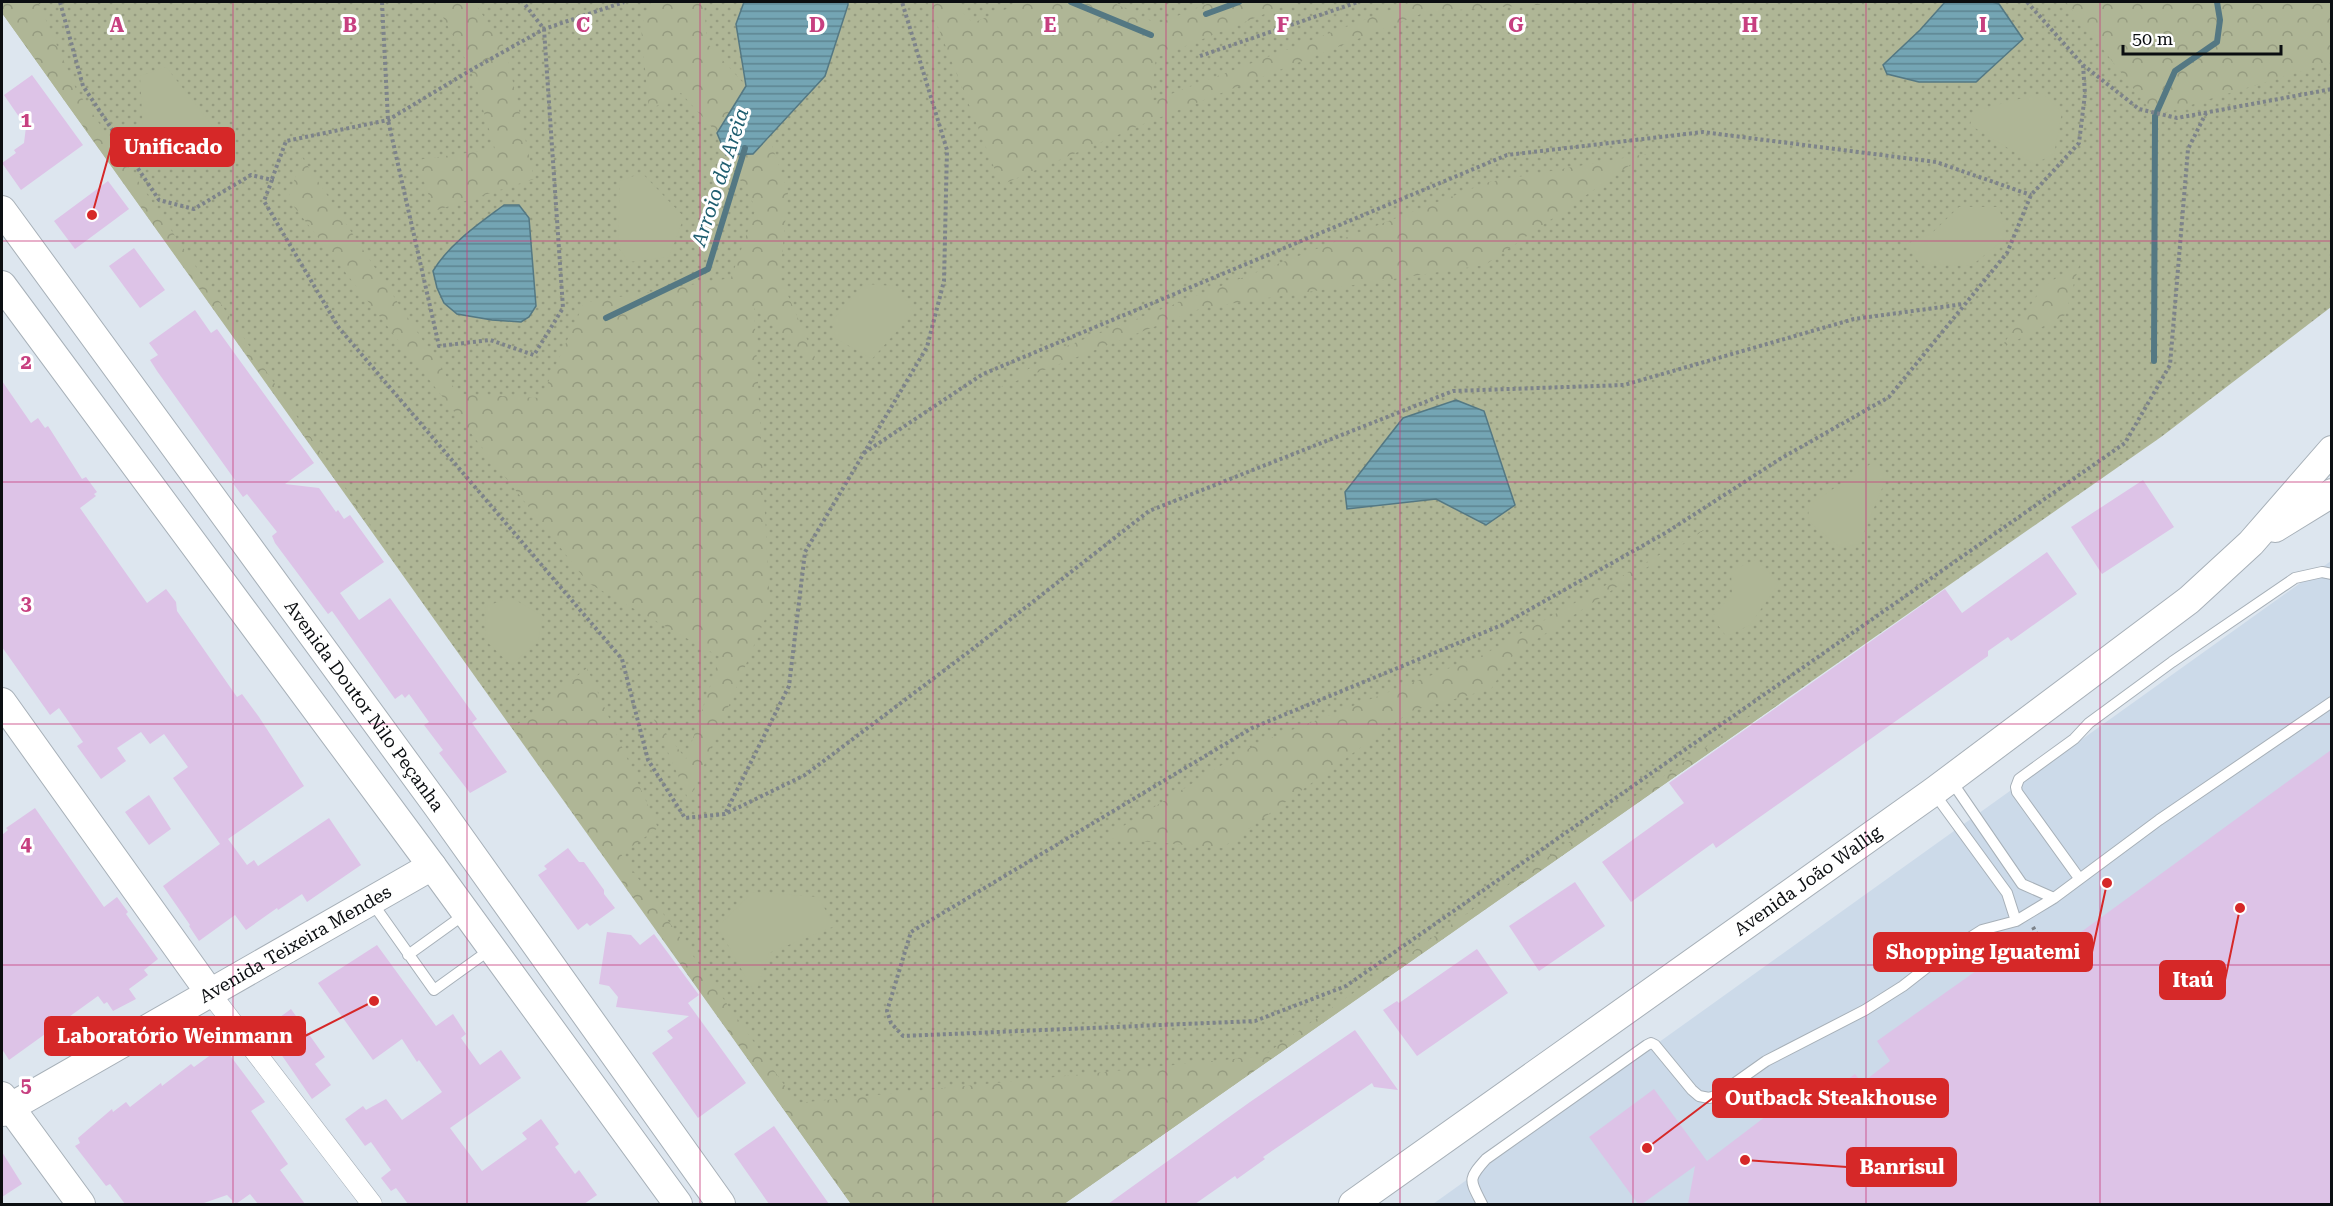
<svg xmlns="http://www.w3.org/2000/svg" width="2333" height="1206" font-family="'Roboto Serif',serif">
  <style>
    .built { fill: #ccdae9 }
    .grass { fill: url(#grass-dots) }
    .forest { fill: url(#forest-crowns) }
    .garden { fill: #afb696 }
    .water { fill: url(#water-rules); stroke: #547883; stroke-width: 1.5 }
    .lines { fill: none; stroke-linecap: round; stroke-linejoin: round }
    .stream { stroke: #547883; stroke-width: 6 }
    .building { fill: #ddc3e7 }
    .lane-casing { stroke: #a7b0b8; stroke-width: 12 }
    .street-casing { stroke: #a7b0b8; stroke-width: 21 }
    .secondary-casing { stroke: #a7b0b8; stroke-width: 30 }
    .path { stroke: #7d838a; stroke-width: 4; stroke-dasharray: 3 3; stroke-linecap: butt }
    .lane { stroke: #fff; stroke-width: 10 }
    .street { stroke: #fff; stroke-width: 20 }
    .secondary { stroke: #fff; stroke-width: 28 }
    .grid { fill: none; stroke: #c74080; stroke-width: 1.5; stroke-opacity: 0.55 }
    .labels { text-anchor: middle; stroke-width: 6; stroke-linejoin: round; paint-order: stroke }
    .street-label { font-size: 18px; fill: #0b0e11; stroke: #fff }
    .water-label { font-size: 20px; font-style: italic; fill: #1e5e70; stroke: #fff }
    .grid-label { font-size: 20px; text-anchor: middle; font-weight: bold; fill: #c74080; stroke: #fff; stroke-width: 6; stroke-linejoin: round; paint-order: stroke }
    .leader { fill: none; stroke: #d62828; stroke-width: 2 }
    .callout-dot { fill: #d62828; stroke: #fff; stroke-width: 2 }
    .callout { fill: #d62828; stroke: #d62828; stroke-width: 2 }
    .callout-label { font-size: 20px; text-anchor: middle; font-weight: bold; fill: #fff }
  </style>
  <defs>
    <pattern id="grass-dots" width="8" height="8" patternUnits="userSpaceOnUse" patternTransform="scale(1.5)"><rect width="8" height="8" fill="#afb696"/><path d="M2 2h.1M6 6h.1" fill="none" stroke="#959b80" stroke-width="1.8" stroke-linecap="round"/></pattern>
    <pattern id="forest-crowns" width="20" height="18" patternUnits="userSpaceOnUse" patternTransform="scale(1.5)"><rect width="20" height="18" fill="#afb696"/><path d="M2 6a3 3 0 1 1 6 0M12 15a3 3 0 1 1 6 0" fill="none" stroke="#959b80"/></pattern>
    <pattern id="water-rules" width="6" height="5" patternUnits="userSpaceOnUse" patternTransform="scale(1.5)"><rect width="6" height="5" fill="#74a5b4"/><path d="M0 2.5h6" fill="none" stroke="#5d8591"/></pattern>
  </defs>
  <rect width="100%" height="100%" fill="#dde6ef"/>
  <path class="built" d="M2331 561V1204H1433Z"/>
  <path class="grass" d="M2 2H2331V307L2161 437 1064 1204H851L2 13Z"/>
  <path class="forest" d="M2 2H38L76 89 403 574 2 13Z
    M435 2H474L506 50 534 179 434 211 417 160 495 149 471 70Z
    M651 2H704L707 43 746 86 717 133 681 93 649 110 641 27Z
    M928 2H953L973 23 1023 2H1112L1157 24 1212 2H1294L1156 58 1150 102 1411 2H1582L1426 12 1146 123 1001 185Z
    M2066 2H2331V62L2155 116Z
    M769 137 788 192 780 277 820 369 754 308 770 607 689 801 652 715 686 759 720 657 588 583 288 199 302 157 458 394 541 398 584 303 731 278 756 208 726 155 753 154Z
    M1646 154 1485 265 1202 308 1001 387 1059 349 1489 182Z
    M2080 262 2065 315 2000 349 2043 287Z
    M1712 525 1514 654 1491 689 1411 711 1222 848 1104 838 1256 744 1483 655Z
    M587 668 658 828 621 854 797 1103 1263 1056 1753 714 1786 699 1064 1204H851L513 728Z"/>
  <path class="garden" d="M166 67 212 125 206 145 162 163 144 149 140 76Z
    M2042 93 2062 112 2054 154 2034 164 1970 125 1974 111Z
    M642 173 684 217 669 257 629 262 618 247 620 181Z
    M1959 207H1999L2007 237 1971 266 1920 264 1906 244 1931 234Z
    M864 284 896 286 914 312 872 359 835 338 833 320Z
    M1875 461 1888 474 1859 544 1841 548 1808 521 1809 505Z
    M1757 559 1779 583 1750 625 1726 636 1712 617 1732 595 1731 571Z
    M510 597 543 616 538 642 511 665 486 641 485 607Z
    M752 892 818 897 835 926 769 953 755 994 718 927Z"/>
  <path class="water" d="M744 2H848V5L825 76 753 154 726 155 717 133 746 86 736 24Z
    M1945 2H1992L1999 4 2023 39 1976 82H1919L1887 74 1883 65 1920 30Z
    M504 205H519L529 218 536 306 529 317 521 322 492 320 457 314 444 303 437 288 433 271C449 244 480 223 504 205Z
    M1456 400 1484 411 1515 505 1486 525 1436 499 1347 509 1345 492 1403 418Z"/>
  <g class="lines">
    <path class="stream" d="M1071 2 1151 35
      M1206 14 1239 2
      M606 318 708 269 745 148
      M2154 361 2155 116 2175 71 2217 42 2220 20 2217 2"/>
  </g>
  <path class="building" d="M32 75 83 145 21 190 2 163 16 153 14 150 24 143 26 127 4 95Z
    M108 181 129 209 75 249 54 221Z
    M134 248 165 290 140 308 109 266Z
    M195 310 211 333 217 329 314 463 285 484 319 488 336 512 338 510 344 519 350 515 384 562 340 593 359 620 390 598 477 719 472 723 507 772 470 793 439 753 443 750 424 725 429 722 409 694 405 698 402 694 395 699 332 611 328 614 275 543 272 536 277 532 247 494 243 497 232 482 235 480 157 371 150 360 158 355 149 343Z
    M2 381 31 423 38 418 45 428 48 426 82 479 86 477 97 492 94 494 96 496 80 508 147 603 166 589 176 602 177 611 237 697 242 694 259 717 304 786 228 839 247 865 254 860 258 866 329 818 361 865 307 902 302 894 278 910 277 908 246 930 235 915 199 941 189 926 190 925 163 886 220 844 173 778 188 767 164 734 150 744 141 732 117 748 126 761 101 779 77 746 83 742 59 708 50 715 2 647Z
    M2143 480 2174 527 2102 574 2071 527Z
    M2047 552 2077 594 2011 641 2008 637 1988 651V656L1716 848 1713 843 1631 902 1602 862 1684 803 1669 783 1945 589 1962 613Z
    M2331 750V1204H1688L1695 1166 1642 1204H1638L1589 1137 1654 1089 1707 1161 1811 1082 1823 1098 1855 1074 1862 1083 1890 1061 1877 1041 2017 942 2033 967Z
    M149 795 171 829 149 845 125 812Z
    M35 808 104 907 117 897 128 912 126 914 158 959 144 970 148 975 129 989 136 999 113 1011 107 1002 104 1004 98 996 9 1060 2 1049V835L8 830 6 828Z
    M568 848 579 862H584L604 890V894L615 908 590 926 587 923 578 930 538 875 547 869 544 866Z
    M1575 882 1605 926 1539 971 1509 926Z
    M607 932 631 935 640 945 654 934 699 995 688 1003 746 1083 698 1118 652 1053 673 1038 667 1031 689 1016 616 1007 618 997 609 986 599 984Z
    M377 945 436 1026 453 1014 466 1034 461 1038 480 1065 501 1050 521 1078 450 1128 482 1171 527 1139 522 1133 541 1119 559 1144 555 1147 575 1174 579 1170 597 1195 584 1204H408L396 1188 391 1191 381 1178 391 1170 371 1142 365 1146 345 1119 363 1106 366 1110 386 1099 402 1120 442 1092 419 1060 417 1062 402 1039 373 1060 318 983Z
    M1477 949 1508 993 1417 1056 1383 1010 1397 1001 1399 1003Z
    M291 1009 325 1057 315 1064 331 1085 312 1099 274 1044 272 1045 261 1031Z
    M1355 1030 1398 1090 1374 1087 1372 1083 1263 1157 1265 1159 1237 1179 1235 1176 1195 1204H1108L1250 1102Z
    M223 1046 265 1102 251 1111 288 1164 280 1170 305 1204H258L250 1194 236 1204 227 1195 201 1204H125L110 1184 106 1186 75 1146 80 1143 78 1138 112 1109 113 1112 126 1102 130 1107 161 1083 162 1086 191 1064 194 1067Z
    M774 1126 829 1204H769L734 1154Z
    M2 1152 22 1184 2 1197Z"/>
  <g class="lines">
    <defs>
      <path id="lane" d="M1950 779 2022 884 2054 898
        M1934 793 2007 893 2016 921
        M2079 878 2017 792 2016 787 2019 779 2074 739 2089 723 2172 662 2295 578 2322 572 2332 574
        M371 901 434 990 491 949
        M408 955 465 914
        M1482 1204C1470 1180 1467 1180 1486 1159L1647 1045 1651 1043 1655 1045 1692 1090 1699 1096 1709 1098 1718 1095 1766 1061 1865 1010 1903 986 1944 954 1982 930 2016 921 2054 898 2159 820 2332 702"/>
      <path id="street" d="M210 993 372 1204"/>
      <g id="secondary">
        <path id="s1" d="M2 210 438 807 721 1204"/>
        <path d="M2 285 432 866 678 1204"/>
        <path d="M2275 528 2332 493"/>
        <path d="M2 702 210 993"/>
        <path d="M2 1096 81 1204"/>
        <path id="s2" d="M2 1112 432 866"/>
        <path id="s3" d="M1353 1204 1933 792 2189 600 2251 543 2332 450"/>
      </g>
    </defs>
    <use href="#lane" class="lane-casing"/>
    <use href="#street" class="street-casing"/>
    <use href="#secondary" class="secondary-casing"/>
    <path class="path" d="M60 2 83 86 159 200 194 209 251 175 272 180 264 201 339 328 622 659 648 760 685 818 725 814 805 775 966 654 1149 511 1453 391 1624 385 1854 319 1964 304
      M382 2 388 120 439 346 490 340 534 355 563 308 544 29 523 2
      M2027 2 2083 65 2139 109 2177 118 2332 89
      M1200 56 1358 2
      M2083 65 2085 94 2079 143 2031 195 2007 253 1889 397 1780 459 1667 532 1502 625 1252 728 911 932 887 1011 891 1023 903 1036 1255 1021 1346 986 2125 443 2170 365 2188 149 2206 113
      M272 179 286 141 388 120 471 70 544 29 624 2
      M864 453 983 374 1507 155 1703 132 1936 162 2031 195
      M726 812 789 686 805 552 927 347 944 281 947 150 902 2
      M2033 927 2048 957"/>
    <use href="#lane" class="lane"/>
    <use href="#street" class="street"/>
    <use href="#secondary" class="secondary"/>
  </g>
  <path class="grid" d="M233 2V1204M467 2V1204M700 2V1204M933 2V1204M1166 2V1204M1400 2V1204M1633 2V1204M1866 2V1204M2100 2V1204M2 241H2332M2 482H2332M2 724H2332M2 965H2332"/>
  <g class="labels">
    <g class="street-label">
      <text dy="6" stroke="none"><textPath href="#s1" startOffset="614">Avenida Doutor Nilo Peçanha</textPath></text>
      <text dy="6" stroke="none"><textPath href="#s3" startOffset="558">Avenida João Wallig</textPath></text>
      <text dy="6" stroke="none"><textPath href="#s2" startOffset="338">Avenida Teixeira Mendes</textPath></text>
    </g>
    <g class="water-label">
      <text transform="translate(720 177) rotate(-72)" y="7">Arroio da Areia</text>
    </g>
  </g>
  <g class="grid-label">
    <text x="117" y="32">A</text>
    <text x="350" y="32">B</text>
    <text x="583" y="32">C</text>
    <text x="817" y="32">D</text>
    <text x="1050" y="32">E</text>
    <text x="1283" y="32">F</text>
    <text x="1516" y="32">G</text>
    <text x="1750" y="32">H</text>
    <text x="1983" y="32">I</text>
    <text x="26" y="127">1</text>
    <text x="26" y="369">2</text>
    <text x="26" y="610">3</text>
    <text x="26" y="851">4</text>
    <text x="26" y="1092">5</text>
  </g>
  <path class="leader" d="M92 215L111 147M2107 883L2092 952M2240 908L2225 980M374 1001L305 1036M1647 1148L1713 1098M1745 1160L1847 1167"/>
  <g class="callout-dot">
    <circle cx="92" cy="215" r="6"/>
    <circle cx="2107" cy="883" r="6"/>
    <circle cx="2240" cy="908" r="6"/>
    <circle cx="374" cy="1001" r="6"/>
    <circle cx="1647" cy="1148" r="6"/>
    <circle cx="1745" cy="1160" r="6"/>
  </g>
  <g class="callout">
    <rect x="111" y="128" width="123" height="38" rx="6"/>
    <rect x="1874" y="933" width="218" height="38" rx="6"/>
    <rect x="2160" y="961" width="65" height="38" rx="6"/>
    <rect x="45" y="1017" width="260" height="38" rx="6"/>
    <rect x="1713" y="1079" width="235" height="38" rx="6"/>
    <rect x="1847" y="1148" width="109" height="38" rx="6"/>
  </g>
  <g class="callout-label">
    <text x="173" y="154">Unificado</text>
    <text x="1983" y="959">Shopping Iguatemi</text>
    <text x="2193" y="987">Itaú</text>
    <text x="175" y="1043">Laboratório Weinmann</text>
    <text x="1831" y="1105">Outback Steakhouse</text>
    <text x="1902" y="1174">Banrisul</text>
  </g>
  <rect width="2333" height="1206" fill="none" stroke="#0b0e11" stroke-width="6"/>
  <path d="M2123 45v9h158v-9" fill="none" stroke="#0b0e11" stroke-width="3"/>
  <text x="2132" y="45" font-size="18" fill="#0b0e11" stroke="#ffffff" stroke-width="4.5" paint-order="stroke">50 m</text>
</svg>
